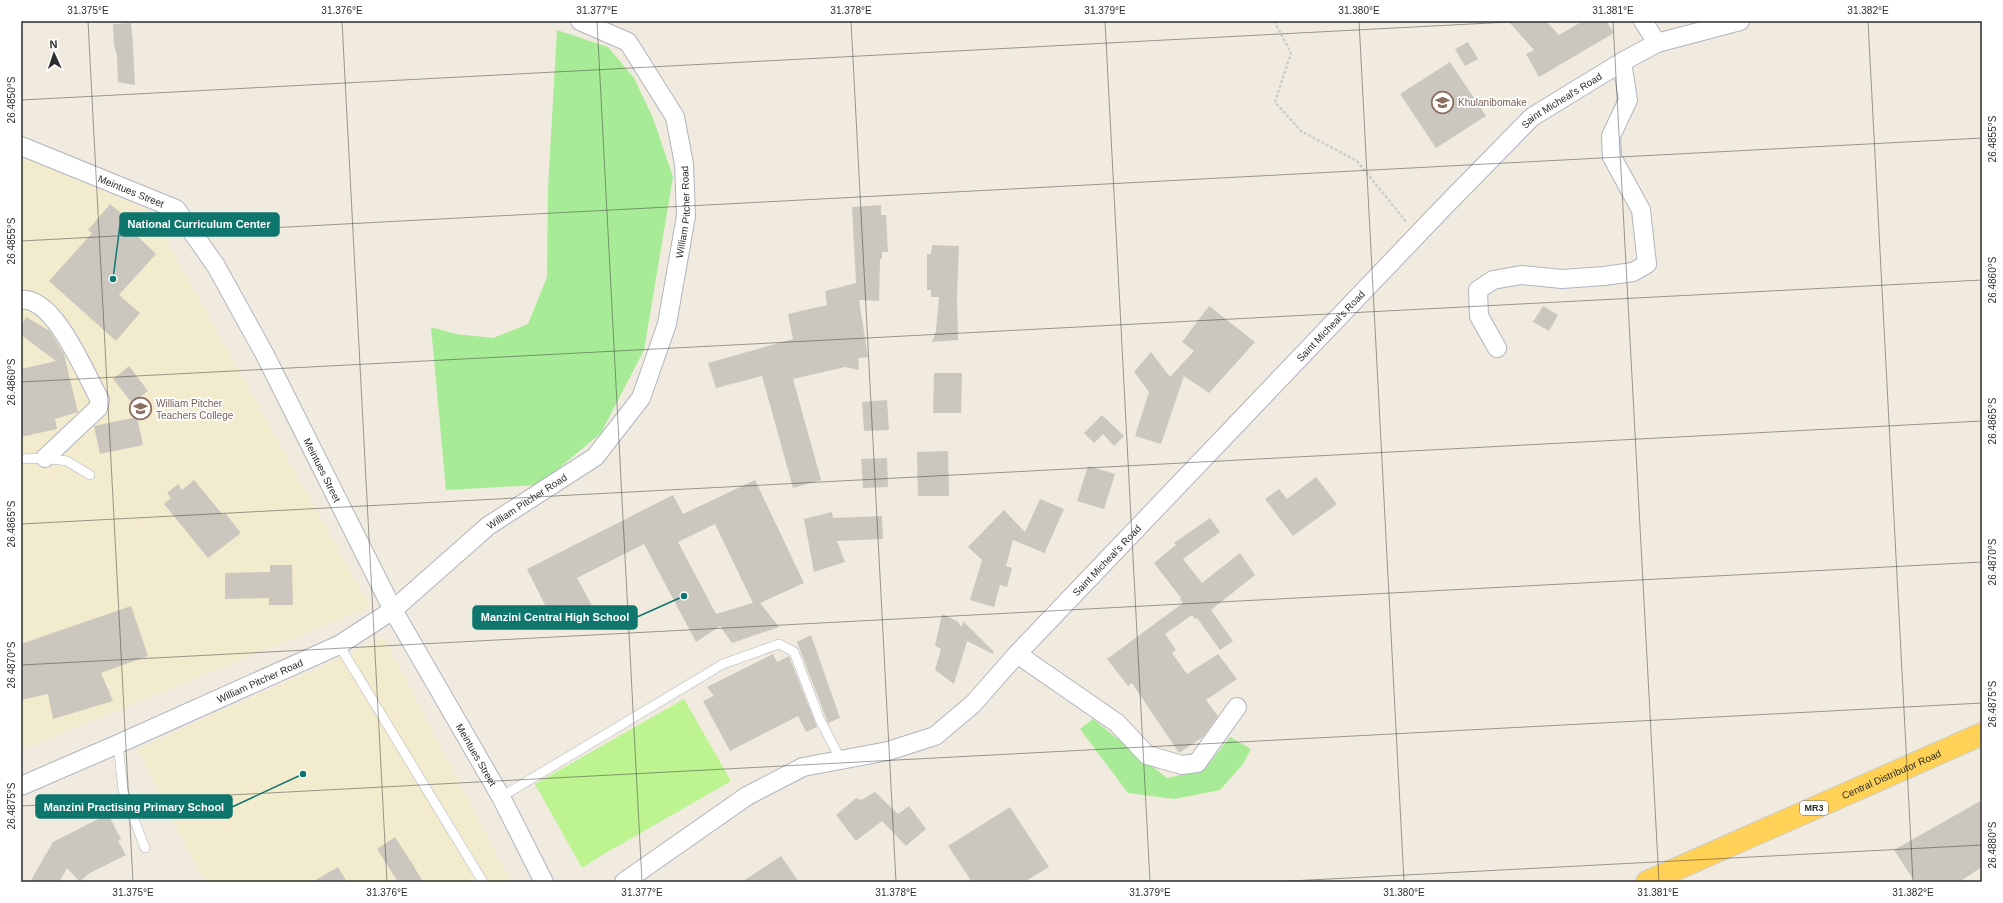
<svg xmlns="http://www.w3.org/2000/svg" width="2003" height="903" font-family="Arial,sans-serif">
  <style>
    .education { fill: #f3ebcd }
    .green { fill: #a8eb96 }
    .pitch { fill: #bdf391 }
    .building { fill: #cbc7be; fill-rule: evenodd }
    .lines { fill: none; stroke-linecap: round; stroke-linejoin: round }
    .service-casing { stroke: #b2b3c2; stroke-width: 10 }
    .minor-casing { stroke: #b2b3c2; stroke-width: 20 }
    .trunk-casing { stroke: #cdcdcd; stroke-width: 24 }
    .path { stroke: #cdcdcd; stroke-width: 2.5; stroke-dasharray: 3 2; stroke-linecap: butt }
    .service { stroke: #fff; stroke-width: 9 }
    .minor { stroke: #fff; stroke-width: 18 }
    .trunk { stroke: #ffd257; stroke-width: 22 }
    .ticks { fill: none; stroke: #2d2d2d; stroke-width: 1; stroke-opacity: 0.45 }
    .labels { text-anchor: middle; stroke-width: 3.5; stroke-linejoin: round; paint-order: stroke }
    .shield { fill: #fff; stroke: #6c6c6c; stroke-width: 1 }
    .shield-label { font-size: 9px; font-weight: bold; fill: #2d2d2d }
    .street-label { font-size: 10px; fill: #2d2d2d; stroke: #fff }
    .education-label { font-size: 10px; fill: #785e54; stroke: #fff; text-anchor: start }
    .leader { fill: none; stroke: #0f766e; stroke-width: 1.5 }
    .callout-dot { fill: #0f766e; stroke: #fff; stroke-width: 1.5 }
    .callout { fill: #0f766e; stroke: #0f766e; stroke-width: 1.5 }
    .callout-label { font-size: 11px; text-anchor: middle; font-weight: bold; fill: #fff }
    .neatline { fill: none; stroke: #2d2d2d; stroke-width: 1.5 }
    .ticks-label { font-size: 10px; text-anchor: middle; fill: #2d2d2d }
  </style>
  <rect width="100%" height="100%" fill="#f0ebde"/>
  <path class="education" d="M21 155 150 211 370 607 21 750Z
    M384 638 511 882H205L137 749Z"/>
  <path class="green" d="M557 30 608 47 634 78 653 118 673 177 644 350 601 433 539 485 446 490 431 327 456 334 493 338 528 324 547 277 548 188Z
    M1093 719 1167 778 1185 774 1210 762 1230 737 1251 749 1243 764 1220 790 1174 799 1128 793 1080 729Z"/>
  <path class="pitch" d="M684 699 731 781 604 854 582 868 535 784Z"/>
  <path class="building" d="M1508 21H1546L1559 35 1583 21H1606L1614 33 1539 77 1526 54 1534 50Z
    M131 23 133 46 135 85 118 82 117 56 114 45 113 24Z
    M1468 42 1478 59 1465 66 1455 49Z
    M1450 62 1486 116 1436 148 1400 94Z
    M110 204 128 219 124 223 156 254 119 295 140 313 116 341 49 281 92 233 88 230Z
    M881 205V215H886L888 252H882V259H880L879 301 859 300 868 357 858 358 859 370 845 367 793 379 821 480 793 488 762 376 716 388 708 363 793 339 788 314 827 305 825 291 856 283 852 207Z
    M932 245 959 246 957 297 958 340 932 342 936 331 939 297H931V290H927V254H931Z
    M1209 306 1255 342 1209 393 1184 376 1161 444 1135 436 1149 392 1134 372 1151 352 1170 377 1194 351 1182 342Z
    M1543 306 1558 315 1549 331 1533 322Z
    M26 317 50 331 64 354 78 412 55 419 57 429 21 437V369L56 361 21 335V326Z
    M129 366 148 391 132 403 113 379Z
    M934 373H962L961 413H933Z
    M887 400 889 430 864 431 862 402Z
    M1102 415 1124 436 1114 446 1103 434 1094 443 1084 433Z
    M137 417 143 445 100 454 94 426Z
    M948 451 949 496H918L917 452Z
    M887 458 888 487 863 488 861 459Z
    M1088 466 1115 474 1104 509 1077 501Z
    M1316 477 1337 504 1293 536 1265 499 1279 489 1287 499Z
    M194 480 223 515 225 513 241 533 208 558 164 504 171 498 167 493 178 484 182 490Z
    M755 480 804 583 760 603 779 627 732 643 720 626 696 642 644 544 577 578 596 613 572 627 560 605 548 611 527 569 673 495 683 514ZM715 524 753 603 716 614 678 542Z
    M1040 499 1064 509 1045 552 1047 554 1013 540 1006 566 1012 568 1007 587 1000 585 994 607 970 600 982 560 968 547 1004 510 1025 532Z
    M832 512 833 518 882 516 883 539 837 541 845 562 814 572 804 519Z
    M1210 518 1220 532 1183 559 1202 583 1240 553 1255 575 1211 610 1233 641 1220 650 1197 618 1195 619 1192 615 1165 634 1176 650 1172 653 1187 674 1218 654 1237 679 1206 700 1218 716 1203 737 1179 753 1132 683 1128 686 1107 659 1183 603 1180 599 1181 598 1154 563 1176 545 1174 543Z
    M270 565H292L293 605H269V598L225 599V573L270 572Z
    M131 606 148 656 101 673 113 701 53 719 48 694 21 700V644Z
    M942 614 957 621 962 627 963 621 994 652 993 654 967 641 954 684 935 670 941 649 935 646Z
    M811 635 840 718 828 723 797 642Z
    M773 654 777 662 789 656 817 727 806 732 798 716 730 751 703 701 714 696 707 687Z
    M875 792 898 814 909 806 926 829 906 846 882 821 856 841 836 815 856 798 861 800Z
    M1982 800V867L1959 882H1915L1894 850Z
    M1010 807 1049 867 1024 882H972L948 846Z
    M108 814 121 839 118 841 126 855 88 874 80 882 67 868 59 882H30L53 842Z
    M395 837 413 865 423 882H398L377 849Z
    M781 856 799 882H742Z
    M338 867 347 882H312Z"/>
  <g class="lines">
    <defs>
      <path id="service" d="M21 459 45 458 67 461 90 475
        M339 645 483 882
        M118 744 123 790 145 848
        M501 797 723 664 779 644 794 652 820 720 841 760"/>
      <g id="minor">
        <path d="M1643 21 1657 43"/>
        <path id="s1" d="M21 146 176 209 216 266 264 353 393 610 501 797 544 882"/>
        <path d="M21 300C55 296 86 376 100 400L98 408 45 458"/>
        <path d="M1497 348 1479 316 1478 290 1493 280 1521 275 1562 279 1604 276 1633 272 1647 264 1641 210 1612 157 1611 136 1628 100 1622 62"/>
        <path d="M1017 654 1117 723 1147 755 1182 765 1197 763 1237 707"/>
        <path id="s2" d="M21 786 118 744 339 645 393 610 488 526 595 457 641 398 667 324 686 216 684 164 675 117 628 42 580 21"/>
        <path id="s3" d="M624 882 747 796 803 767 888 751 935 736 973 704 1017 654 1441 210 1532 117 1622 62 1657 43 1740 21"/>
      </g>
      <g id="trunk">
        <path id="s4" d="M1647 882 1982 734"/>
      </g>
    </defs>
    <use href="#service" class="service-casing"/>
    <use href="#minor" class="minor-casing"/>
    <use href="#trunk" class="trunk-casing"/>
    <path class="path" d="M1274 21 1291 53 1275 102 1301 131 1357 161 1407 223"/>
    <use href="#service" class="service"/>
    <use href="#minor" class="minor"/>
    <use href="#trunk" class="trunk"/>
  </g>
  <path class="ticks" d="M88 21 133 882M342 21 387 882M597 21 642 882M851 21 896 882M1105 21 1150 882M1359 21 1404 882M1613 21 1659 882M1868 21 1913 882M21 100 1528 21M21 241 1982 138M21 382 1982 280M21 524 1982 421M21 665 1982 562M21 806 1982 703M1271 882 1982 845"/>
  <defs>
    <symbol id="school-ring" viewBox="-11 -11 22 22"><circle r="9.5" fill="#fff" stroke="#8d6e63" stroke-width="1.5"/><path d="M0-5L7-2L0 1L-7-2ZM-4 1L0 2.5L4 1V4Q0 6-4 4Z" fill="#8d6e63"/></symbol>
  </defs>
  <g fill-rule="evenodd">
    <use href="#school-ring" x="1430" y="90" width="25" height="25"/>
    <use href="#school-ring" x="128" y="396" width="25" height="25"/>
  </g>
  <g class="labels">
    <rect class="shield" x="1800" y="801" width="28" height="14" rx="3"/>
    <g class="shield-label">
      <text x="1814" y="811">MR3</text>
    </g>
    <g class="street-label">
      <text dy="4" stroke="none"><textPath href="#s3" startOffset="1243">Saint Micheal's Road</textPath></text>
      <text dy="4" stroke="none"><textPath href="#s1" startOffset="119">Meintues Street</textPath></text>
      <text dy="4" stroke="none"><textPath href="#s2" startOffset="933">William Pitcher Road</textPath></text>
      <text dy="4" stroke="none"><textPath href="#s3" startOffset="919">Saint Micheal's Road</textPath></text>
      <text dy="4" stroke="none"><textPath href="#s1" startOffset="467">Meintues Street</textPath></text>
      <text dy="4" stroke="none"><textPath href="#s2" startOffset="585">William Pitcher Road</textPath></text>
      <text dy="4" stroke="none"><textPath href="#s3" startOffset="595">Saint Micheal's Road</textPath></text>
      <text dy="4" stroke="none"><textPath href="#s2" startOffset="261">William Pitcher Road</textPath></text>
      <text dy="4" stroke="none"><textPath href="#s1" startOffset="791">Meintues Street</textPath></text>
      <text dy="4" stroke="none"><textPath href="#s4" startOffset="267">Central Distributor Road</textPath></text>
    </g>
    <g class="education-label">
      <text x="1458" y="106">Khulanibomake</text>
      <text x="156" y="407">William Pitcher<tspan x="156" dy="12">Teachers College</tspan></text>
    </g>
  </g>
  <path class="leader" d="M113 279L120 225M684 596L637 617M303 774L232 807"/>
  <g class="callout-dot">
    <circle cx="113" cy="279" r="4"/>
    <circle cx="684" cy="596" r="4"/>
    <circle cx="303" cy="774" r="4"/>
  </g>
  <g class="callout">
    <rect x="120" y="213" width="159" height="23" rx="4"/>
    <rect x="473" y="606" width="164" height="23" rx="4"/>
    <rect x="36" y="795" width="196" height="23" rx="4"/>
  </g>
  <g class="callout-label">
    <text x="199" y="228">National Curriculum Center</text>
    <text x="555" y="621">Manzini Central High School</text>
    <text x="134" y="811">Manzini Practising Primary School</text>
  </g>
  <rect width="2003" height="903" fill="none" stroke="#ffffff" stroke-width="44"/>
  <g transform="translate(54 54) rotate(357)" stroke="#ffffff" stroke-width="3" paint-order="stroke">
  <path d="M0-3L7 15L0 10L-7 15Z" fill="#2d2d2d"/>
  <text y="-6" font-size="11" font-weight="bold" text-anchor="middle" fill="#2d2d2d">N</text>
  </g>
  <rect x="22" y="22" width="1959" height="859" class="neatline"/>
  <g class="ticks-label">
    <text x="88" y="14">31.375°E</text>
    <text x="342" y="14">31.376°E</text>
    <text x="597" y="14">31.377°E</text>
    <text x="851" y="14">31.378°E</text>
    <text x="1105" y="14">31.379°E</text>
    <text x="1359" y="14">31.380°E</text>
    <text x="1613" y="14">31.381°E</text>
    <text x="1868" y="14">31.382°E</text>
    <text transform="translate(11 100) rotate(-90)" y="4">26.4850°S</text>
    <text transform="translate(1992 139) rotate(-90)" y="4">26.4855°S</text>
    <text transform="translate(11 241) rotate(-90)" y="4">26.4855°S</text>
    <text transform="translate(1992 280) rotate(-90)" y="4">26.4860°S</text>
    <text transform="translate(11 382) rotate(-90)" y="4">26.4860°S</text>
    <text transform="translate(1992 421) rotate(-90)" y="4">26.4865°S</text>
    <text transform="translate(11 524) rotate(-90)" y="4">26.4865°S</text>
    <text transform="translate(1992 562) rotate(-90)" y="4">26.4870°S</text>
    <text transform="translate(11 665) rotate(-90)" y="4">26.4870°S</text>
    <text transform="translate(1992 704) rotate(-90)" y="4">26.4875°S</text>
    <text transform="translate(11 806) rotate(-90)" y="4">26.4875°S</text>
    <text transform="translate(1992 845) rotate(-90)" y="4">26.4880°S</text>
    <text x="133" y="896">31.375°E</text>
    <text x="387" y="896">31.376°E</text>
    <text x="642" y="896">31.377°E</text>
    <text x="896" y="896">31.378°E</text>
    <text x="1150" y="896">31.379°E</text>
    <text x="1404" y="896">31.380°E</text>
    <text x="1658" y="896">31.381°E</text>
    <text x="1913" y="896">31.382°E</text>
  </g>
</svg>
